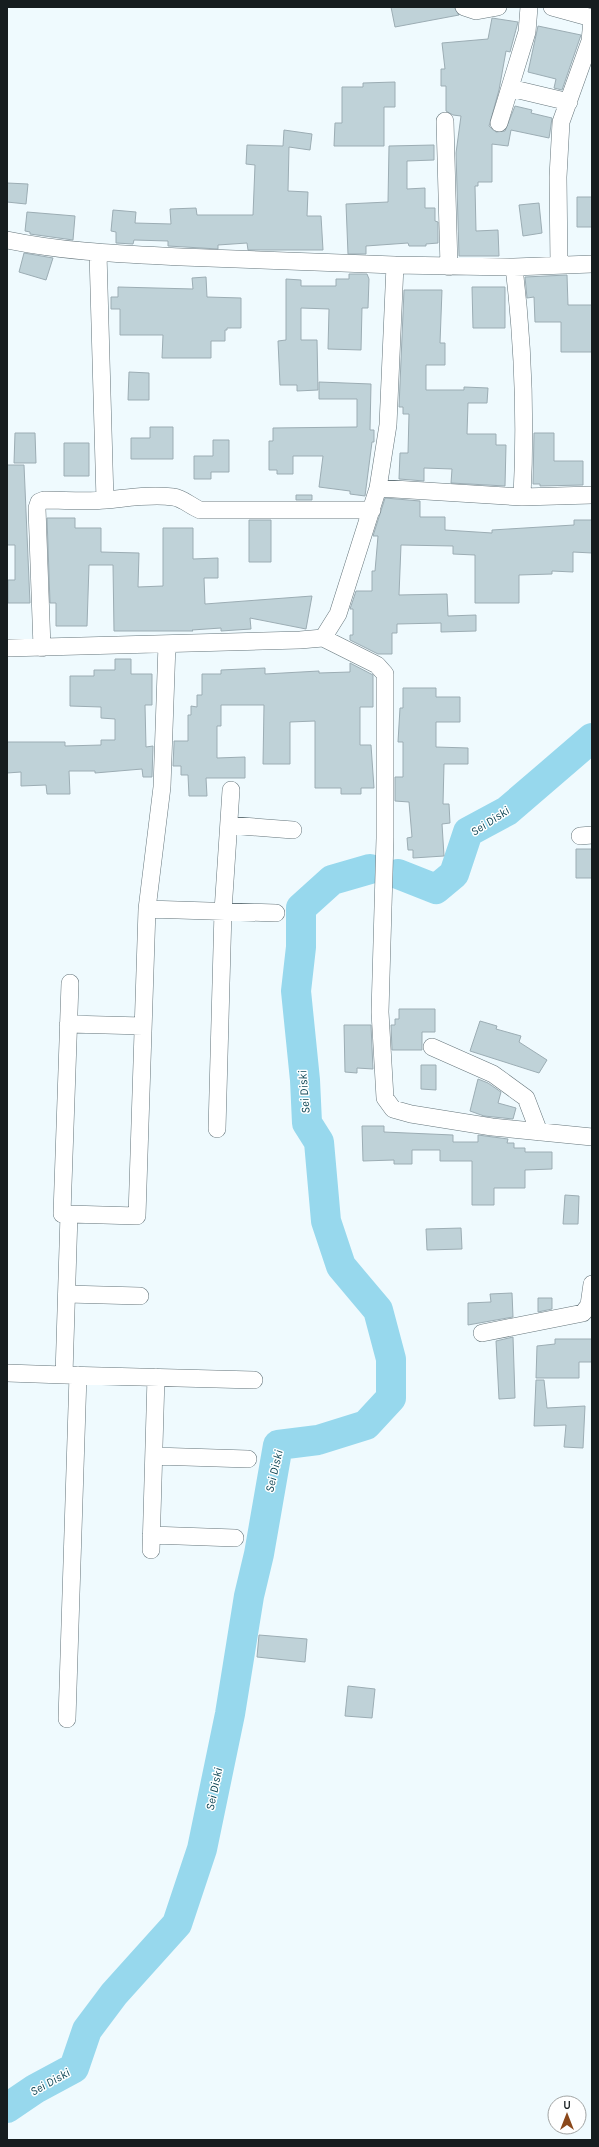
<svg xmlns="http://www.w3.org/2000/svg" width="599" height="2147" font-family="Karla,sans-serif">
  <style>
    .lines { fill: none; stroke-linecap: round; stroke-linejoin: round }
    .river { stroke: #97d8ed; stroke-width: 30 }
    .building { fill: #bfd2d8; stroke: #9cadb4 }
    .street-casing { stroke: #65757b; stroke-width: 18 }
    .street { stroke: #fff; stroke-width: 17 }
    .labels { text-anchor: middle; stroke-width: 3; stroke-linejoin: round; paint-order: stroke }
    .water-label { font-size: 12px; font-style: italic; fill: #104857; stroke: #fff }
  </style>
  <rect width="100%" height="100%" fill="#effafe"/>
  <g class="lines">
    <path class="river" d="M398 874 436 889 454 874 468 832 507 811 592 738
      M7 2108 35 2089 74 2068 87 2030 114 1994 177 1924 202 1849 230 1714 249 1596 259 1554 278 1445 318 1440 366 1425 391 1398V1359L378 1310 341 1266 326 1221 319 1142 307 1123 305 1080 296 991 301 947V908L332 880 370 869"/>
  </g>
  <path class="building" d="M391 7H454L459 15 395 27Z
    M492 18 518 22 510 52 506 51 499 90 489 126 496 132 505 131 515 106 532 110 531 113 552 118 550 132 549 138 511 130 508 146 492 144V182H478V186H475L476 231 498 230 499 256H459L456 153 461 116 453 115 446 111V86H441V69H445L442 43 488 39Z
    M538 26 581 35 562 90 554 88 556 79 528 72Z
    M395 82V107H384V146H334L335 123H342V87H363V83Z
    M284 130 312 134 310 150 289 147 288 191 308 192 307 216H321L323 250H248L247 243 218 245V249L168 246V241L134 240 133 244 116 243V232L111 231 113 210 136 212 135 223 171 224 170 209 196 208 197 215H253L255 165 246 164 247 145 283 146Z
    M434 145V160L407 161V189L425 188V208H435V221L438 222V243L426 244V246H409L408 243 366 246V254H348L346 204 388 202 389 146Z
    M7 183 28 184 26 204 7 202Z
    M577 197H592V227H577Z
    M539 203 542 233 523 236 519 205Z
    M27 212 75 216 73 240 30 234V232L25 231Z
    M24 253 53 258 46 280 19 272Z
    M349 274H367L369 279 368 308H362L361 350 328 349 329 309 301 308V340H317L318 390 297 391V385H280L278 341 286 340V279L301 280V286H336V279H349Z
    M567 275 568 305H592V352H561V322H535L534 297 527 298 525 277Z
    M206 277 207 297 241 298V328H227V330H225V341H211V358H162L163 335H120V309H111V297H118V287L193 289 192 278Z
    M472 287H505V328H473Z
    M404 290H442L440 343H445V365H426V390H464V387L488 388 487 403H468L467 434H496V445H506L505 486 451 483 452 469 424 468V481L399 479 400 453H408L409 414H403V407H399Z
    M129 372 149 373V400H128Z
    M319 382 371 384 370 430H374V442H372L365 496 350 494V491L319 487 323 456H293V474H277V470H269V441H273V428L357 427V399H319Z
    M150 427H173V459H131V438H150Z
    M15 433H35L36 463H14Z
    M534 433H554V461H583V485L540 486V484H533Z
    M213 440H229V472H211V479H194V456H213Z
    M64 443H89V476H64Z
    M7 465H24L30 603H8V580H15V545H7Z
    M296 495H312V500H296Z
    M385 498 420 501V517H445V530L492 533V530L574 525V520H592V553L573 552V572L552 571V574L519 575V603H475V555L453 554V546L401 545 399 595 447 594 448 616 476 615V631L441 632V623L397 624V633H392V654H378L350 640V635H353V609H350L356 591H372V571H375L378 536H373Z
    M47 518H75V528H101V552L139 553 138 587 163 586V528H193V559L218 558V578H204L205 604 312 596 306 629 250 618 251 629 221 631V628L192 630 193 631H114L113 565H89L87 626H56V603H50Z
    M249 520H271V562H249Z
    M115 659H131V674H152V705H145L146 747 153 746 152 777H143L142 769 95 773V771H69L70 794H47L46 785 21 786V772L7 773V742H65V746L101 745V740H115V719L101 718V707L70 706V676H94V670H115Z
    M350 663 373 675V707H360V745H371L374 788H361V794H341V788H315V721L290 722V764H263L264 705H221V726H217V758L245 757V778H206L207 796H189L188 775H181V766H173L174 744V741H188V715H191V706L197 707V695H202V674H221V670L265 668V674L319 671V673L350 672Z
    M403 688H436V697H460V722H436V747L468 748V764H444L443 804H449L450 823 442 824 444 856 413 858V850H408L407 838 412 837 409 802 395 801V777H403V742H398L400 708H403Z
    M576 849H592V878H576Z
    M399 1009H435V1032H422V1050H392L391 1025H395V1019H399Z
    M480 1021 497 1026 496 1029 521 1036 519 1042 547 1060 539 1073 470 1051Z
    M344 1025H371L373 1069 357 1068V1073L345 1072Z
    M421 1065H436V1090L421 1089Z
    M478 1079 488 1083 501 1092 498 1103 516 1108 513 1119 484 1116 470 1111Z
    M362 1126H384V1132L453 1135V1142H478V1135L508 1139 507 1143H514V1148H525V1152H552V1169L525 1170V1188H494V1205H472V1161H440V1150H412V1164H394V1160L363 1161Z
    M565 1195 579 1196 578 1224H563Z
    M461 1228 462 1249 427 1250 426 1229Z
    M512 1293 513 1317 468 1325V1303L491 1302 490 1294Z
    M538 1298H552V1309L538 1312Z
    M513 1337 515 1398 499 1399 496 1341Z
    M555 1339H592V1362H579V1378H536L537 1346 555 1344Z
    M536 1380H544L547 1408 585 1406 583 1448 564 1447 566 1425 534 1426Z
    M259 1635 307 1639 305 1662 257 1657Z
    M348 1686 375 1689 372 1718 345 1716Z"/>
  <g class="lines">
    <defs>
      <path id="street" d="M464 7 476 11 498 7
        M552 7 592 18
        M510 88 569 102
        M445 121 449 267
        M499 123 527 32 529 7
        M7 240C65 252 123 254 182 257 253 260 324 263 395 265
        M98 253 105 500
        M559 265 558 177 561 122 590 41 592 20
        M514 267C523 343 526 420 522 497
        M378 488 522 497 592 495
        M323 638 377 665 385 674V838L380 1012 385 1098 393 1109 411 1114 492 1127 592 1137
        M7 648 300 640 323 638 338 614 378 488 388 425 395 265 514 267 592 264
        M42 648 37 508 39 502 44 500C65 500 85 502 106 500 128 498 150 494 173 497 183 498 190 506 200 510H372
        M229 825 293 830
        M580 836 592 835
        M147 909 276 913
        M70 983 62 1214H69L64 1375 254 1380
        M68 1024 143 1026
        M432 1047 493 1074 526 1098 539 1132
        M217 1129 223 911 231 790
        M69 1214 137 1216 147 909 162 787 167 644
        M67 1294 140 1296
        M482 1333 583 1313 589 1305 592 1284
        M7 1373 64 1375
        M154 1456 248 1459
        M151 1535 235 1538
        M151 1550 156 1377
        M67 1719 78 1375"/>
    </defs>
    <use href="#street" class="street-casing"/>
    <use href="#street" class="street"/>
  </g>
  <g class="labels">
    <g class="water-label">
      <text transform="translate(490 821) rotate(-33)" y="4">Sei Diski</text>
      <text transform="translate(304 1092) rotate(-95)" y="4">Sei Diski</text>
      <text transform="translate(274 1471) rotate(-77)" y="4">Sei Diski</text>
      <text transform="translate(214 1789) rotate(-78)" y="4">Sei Diski</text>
      <text transform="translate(50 2082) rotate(-29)" y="4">Sei Diski</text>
    </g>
  </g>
  <rect width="599" height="2147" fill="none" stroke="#161d1f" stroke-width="16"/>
  <g transform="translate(567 2115)"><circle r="19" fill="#ffffff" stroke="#a2a5a5"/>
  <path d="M0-3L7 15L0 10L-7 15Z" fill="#8b481b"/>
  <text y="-6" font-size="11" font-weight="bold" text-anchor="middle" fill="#161d1f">U</text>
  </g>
</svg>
